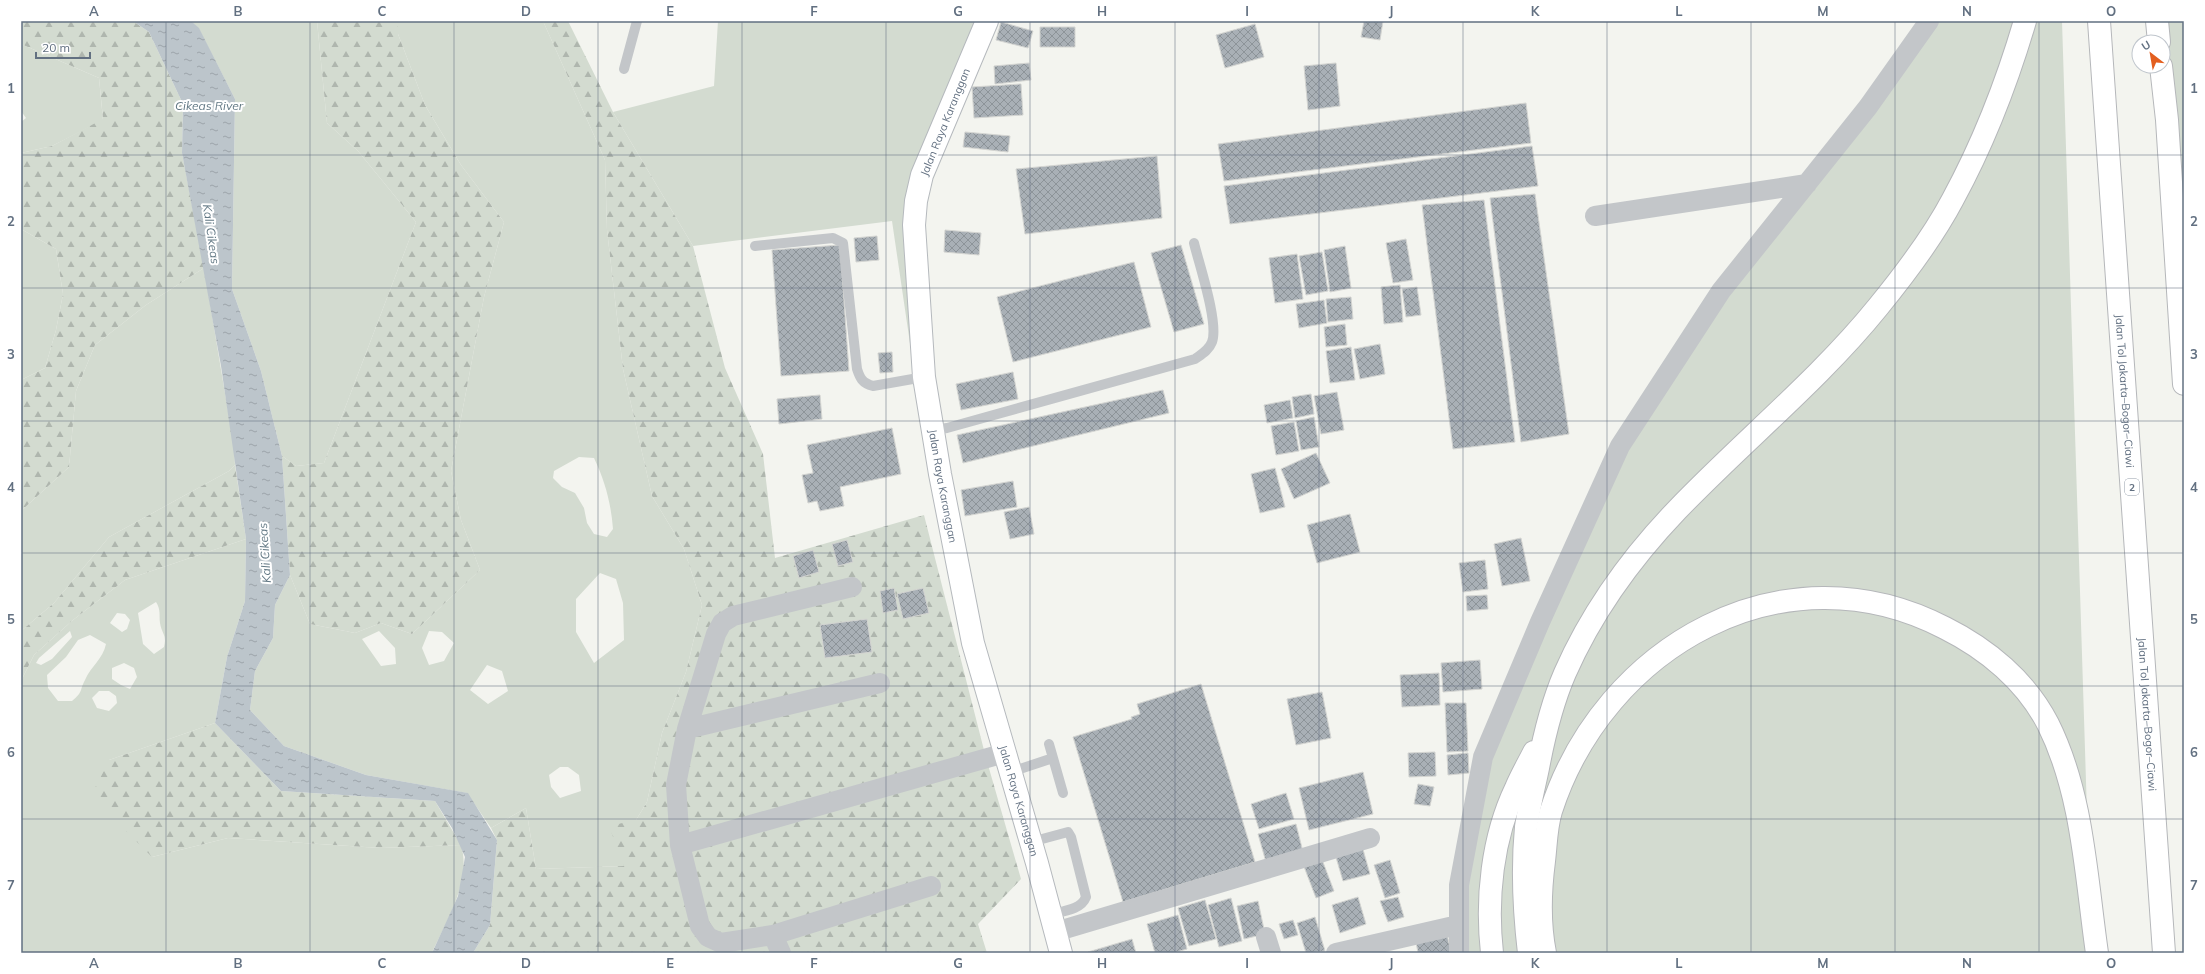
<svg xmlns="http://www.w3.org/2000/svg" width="2205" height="974" font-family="Mulish,sans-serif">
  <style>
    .grass { fill: #d3dbd0; fill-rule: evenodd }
    .forest { fill: url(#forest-firs) }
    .water { fill: url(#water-ripples) }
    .building { fill: url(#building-cross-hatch); stroke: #d4d5d2 }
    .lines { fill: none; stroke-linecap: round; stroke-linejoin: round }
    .secondary-casing { stroke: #b5b9bd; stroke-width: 24 }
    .highway-casing { stroke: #b5b7ba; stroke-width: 24 }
    .lane { stroke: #c3c6c9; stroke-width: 10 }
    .street { stroke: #c3c6c9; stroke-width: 20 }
    .secondary { stroke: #fff; stroke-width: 22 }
    .highway { stroke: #fff; stroke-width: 22 }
    .grid { fill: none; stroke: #627081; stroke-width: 1; stroke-opacity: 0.55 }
    .labels { text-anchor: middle; stroke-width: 4; stroke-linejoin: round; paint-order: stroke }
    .shield { fill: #fff; stroke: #919ba7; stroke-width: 1 }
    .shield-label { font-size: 10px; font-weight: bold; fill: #627081 }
    .street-label { font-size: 11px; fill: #627081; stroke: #fff }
    .water-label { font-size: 12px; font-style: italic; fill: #637985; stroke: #fff }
    .neatline { fill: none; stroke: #627081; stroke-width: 1.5 }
    .grid-label { font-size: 13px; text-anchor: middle; font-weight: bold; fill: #627081 }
  </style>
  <defs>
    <pattern id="forest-firs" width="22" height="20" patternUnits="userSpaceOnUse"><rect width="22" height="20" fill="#d3dbd0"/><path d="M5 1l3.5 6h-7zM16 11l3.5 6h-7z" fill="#afb6ae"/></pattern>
    <pattern id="water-ripples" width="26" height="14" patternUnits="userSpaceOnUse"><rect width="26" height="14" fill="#bcc5cb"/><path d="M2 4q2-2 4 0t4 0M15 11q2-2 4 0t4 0" fill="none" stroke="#9ca4aa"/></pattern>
    <pattern id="building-cross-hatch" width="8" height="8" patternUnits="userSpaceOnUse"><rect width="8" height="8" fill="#a9b0b6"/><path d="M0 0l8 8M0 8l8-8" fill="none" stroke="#8d9499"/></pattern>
  </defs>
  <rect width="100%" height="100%" fill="#f3f4ef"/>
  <path class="grass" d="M191 21H317L327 123 358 151 416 222 324 463 296 466 282 456 261 371 232 289 235 99 199 29Z
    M398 21H543L605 160 607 230 623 369 652 496 684 549 702 605 686 672 662 733 647 802 636 820 624 866 536 869 526 808 491 828 467 793 366 775 284 746 250 710 255 671 273 638 275 605 290 575 310 624 355 633 381 623 412 634 480 570 461 520 451 471 484 297 504 222 461 165 425 105 398 34ZM579 457 594 458C605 481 611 503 613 529L607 537 594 534 587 523 584 508 575 493 562 487 553 478 554 471ZM600 573 616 579 623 603 624 640 594 663 576 632V599ZM379 631 395 648 396 664 381 666 362 639ZM429 631 442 632 454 643 444 661 429 665 422 648ZM487 665 502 671 508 691 488 704 470 690ZM560 767H568L579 775 581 791 560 798 551 787 549 775Z
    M718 21H987L922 175 924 377 912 380V357L892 221 693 246 613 112 714 86Z
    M1929 21H2062L2087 813 2097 953H1459L1483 757 1620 446Z
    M2157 21H2184V224L2163 66V42Z
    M21 44 99 78 103 120 52 146 21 153V122L26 118 21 111Z
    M21 229 56 249 63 294 56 330 45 368 21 380Z
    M204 268 234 447 235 465 229 471 109 537 54 603 21 631V511L69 467 76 391 95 345 146 305Z
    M246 539 245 601 227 657 215 723 109 760 152 857 228 838 380 848 461 845C472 881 446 921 432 953H21V681L34 655 73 620 125 580ZM156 602C161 610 159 615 160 623 162 635 167 634 164 647L154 654 143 644 138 613ZM117 613 125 614 130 620 127 629 122 632 110 623ZM70 631 72 637 52 659 41 665 36 663 39 658ZM90 635 106 644C103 659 91 666 85 680 79 691 84 691 72 701H58L48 688 47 675 66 657 78 640ZM124 663 134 668 137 677 130 689 121 685 112 679V668ZM99 691H109L116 696 117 703 109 711 97 708 92 698Z"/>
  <path class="forest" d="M21 21H133L149 32 183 104 182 153 204 268 146 305 95 345 76 391 69 467 21 511V380L45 368 56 330 63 294 56 249 21 229V153L52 146 103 119 99 78 21 44Z
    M317 21H398V34L425 105 461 165 504 222 484 297 451 471 461 520 480 570 412 634 381 623 355 633 310 624 290 575 282 456 296 466 324 463 416 222 358 151 327 123Z
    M543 21H568L613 112 693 246 725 368 763 454 775 558 924 515 986 758 1021 879 978 924 987 953H473L490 925 497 840 491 828 526 808 536 869 624 866 609 826 636 820 647 802 662 733 686 672 702 605 684 549 652 496 623 369 607 230 605 160Z
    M235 465 246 539 125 580 73 620 34 655 21 681V631L54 603 109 537 229 471Z
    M215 723 281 791 435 801 461 845 380 848 228 838 152 857 91 796 109 760Z"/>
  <path class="water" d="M133 21H191L199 28 235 99 232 289 261 371 282 456 290 575 275 605 273 638 255 671 250 710 284 746 366 775 468 793 497 840 490 925 473 953H432L458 896 465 857 452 828 435 801 281 791 215 723 227 657 245 601 246 539 221 366 182 153 183 104 149 32Z"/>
  <path class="building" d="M1364 21H1383L1380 40 1361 37Z
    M1001 22 1033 31 1028 48 996 40Z
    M1255 24 1264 57 1225 68 1216 35Z
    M1040 27H1075V47H1040Z
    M1029 63 1031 80 995 84 994 66Z
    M1336 63 1340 106 1308 110 1304 66Z
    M1021 84 1023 115 974 118 972 87Z
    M1526 103 1531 143 1224 181 1218 144Z
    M965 132 1010 136 1008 152 963 147Z
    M1532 146 1538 186 1230 224 1224 186Z
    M1157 156 1162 218 1025 234 1016 169Z
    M1535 194 1569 434 1521 442 1490 198Z
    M1484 200 1515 442 1453 449 1422 205Z
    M945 230 981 233 979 255 944 252Z
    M877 236 879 260 856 262 854 238Z
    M1406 239 1413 280 1393 283 1386 243Z
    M840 245 849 371 781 376 772 250Z
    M1181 245 1204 324 1174 332 1151 253Z
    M1345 246 1351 288 1330 292 1324 250Z
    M1322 252 1328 291 1306 295 1299 256Z
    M1297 254 1303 299 1275 303 1269 258Z
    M1134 262 1151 327 1013 362 997 297Z
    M1400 285 1403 322 1384 324 1381 287Z
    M1417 287 1421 315 1406 317 1402 289Z
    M1351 297 1353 319 1328 322 1326 299Z
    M1324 300 1327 323 1299 328 1296 304Z
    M1345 324 1347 345 1326 347 1324 327Z
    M1380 344 1385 374 1360 379 1354 349Z
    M1351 347 1355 380 1330 383 1326 351Z
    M892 352 893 372 880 373 878 353Z
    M1013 372 1018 399 961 410 956 384Z
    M1163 390 1169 413 963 463 957 435Z
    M1337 392 1344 430 1321 434 1314 396Z
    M1311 394 1314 414 1295 418 1292 397Z
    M820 395 822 419 779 424 777 399Z
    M1290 400 1293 418 1267 423 1264 405Z
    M1314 417 1319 447 1301 450 1296 421Z
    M1294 422 1299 451 1276 455 1271 426Z
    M892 428 901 474 840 487 844 506 820 511 817 501 808 503 802 475 813 473 807 445Z
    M1316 453 1330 483 1294 499 1281 469Z
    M1275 468 1285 507 1260 513 1251 474Z
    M1013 481 1017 507 965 516 961 490Z
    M1029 507 1034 534 1010 539 1004 512Z
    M1350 514 1360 552 1317 563 1307 525Z
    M1521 538 1530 581 1502 586 1494 544Z
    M847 540 853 562 838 566 832 544Z
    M813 550 819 572 799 578 793 556Z
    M1485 560 1488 589 1463 592 1459 563Z
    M894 588 898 610 883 613 880 591Z
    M923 588 929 613 903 619 897 594Z
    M1487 595 1488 609 1467 611 1466 596Z
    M867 619 872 652 825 658 820 625Z
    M1480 660 1482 689 1443 692 1441 663Z
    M1439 673 1440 705 1402 707 1400 675Z
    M1201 684 1255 862 1123 902 1073 737 1132 719 1131 717 1140 714 1137 704Z
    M1322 692 1331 738 1296 745 1287 699Z
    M1445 703H1466L1468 751 1447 752Z
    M1435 752 1436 776 1409 777 1408 753Z
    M1468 753 1469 773 1448 775 1447 755Z
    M1363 772 1373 814 1309 830 1299 788Z
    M1418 784 1434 787 1430 806 1414 804Z
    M1286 793 1294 819 1259 829 1251 804Z
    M1296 824 1303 852 1266 862 1258 834Z
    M1362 846 1370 874 1343 881 1335 854Z
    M1321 857 1334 891 1316 898 1303 864Z
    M1390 860 1400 893 1385 898 1374 865Z
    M1358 897 1366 924 1340 933 1332 905Z
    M1398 897 1404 917 1388 922 1380 901Z
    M1231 898 1242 941 1219 947 1208 905Z
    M1205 900 1216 939 1189 946 1178 908Z
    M1258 901 1265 934 1244 939 1237 906Z
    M1178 915 1187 949 1173 953H1155L1147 924Z
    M1315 917 1325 951 1306 953 1297 923Z
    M1293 920 1298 935 1284 939 1279 924Z
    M1447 934 1451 953H1418L1416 942Z
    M1132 939 1136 953H1088V952Z"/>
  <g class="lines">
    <defs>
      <g id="secondary">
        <path id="s1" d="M987 21 922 175 916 201 914 225 924 377 940 474 973 643 1037 863 1061 953"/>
      </g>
      <g id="highway">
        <path id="s2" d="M2099 21 2164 953"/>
        <path d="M2157 21 2159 42"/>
        <path d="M2161 66 2167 120 2184 384"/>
        <path d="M1492 953C1486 899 1492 838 1516 788 1521 776 1528 764 1534 752"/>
        <path d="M1529 953C1524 911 1522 869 1526 827 1529 807 1534 787 1538 768 1544 736 1552 703 1565 673 1591 614 1632 557 1677 510 1742 442 1819 380 1878 307 1905 274 1933 237 1953 199 1984 142 2007 82 2025 21"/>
        <path d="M1545 953C1539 923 1540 892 1544 861 1546 845 1546 827 1551 811 1604 646 1784 544 1945 628 1987 649 2026 681 2048 724 2083 794 2086 877 2097 953"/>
      </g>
    </defs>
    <use href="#secondary" class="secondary-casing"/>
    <use href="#highway" class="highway-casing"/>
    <path class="lane" d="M624 69 637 21
      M755 246 833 238 843 243 857 369C860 378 862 383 873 386L924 377
      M933 430 947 428 1195 359C1202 354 1209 350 1212 342 1219 323 1199 264 1194 243
      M1049 744 1063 793
      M1011 772 1053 758
      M1031 842 1068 832 1071 837 1086 897C1081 910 1063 911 1051 914"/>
    <path class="street" d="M1595 216 1807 184
      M687 729 716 634 722 623 733 616 852 587
      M680 845 676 785 687 729 880 683
      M1055 932 1370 838
      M773 935 721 943 708 937 700 926 680 845 1005 753
      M1266 937 1271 953
      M781 953 773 935 931 886
      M1336 953 1458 925
      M1459 953V885L1483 757 1540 622 1620 446 1721 291 1868 107 1929 21"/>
    <use href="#secondary" class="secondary"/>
    <use href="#highway" class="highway"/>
  </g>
  <path class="grid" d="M166 21V953M310 21V953M454 21V953M598 21V953M742 21V953M886 21V953M1030 21V953M1175 21V953M1319 21V953M1463 21V953M1607 21V953M1751 21V953M1895 21V953M2039 21V953M21 155H2184M21 288H2184M21 421H2184M21 553H2184M21 686H2184M21 819H2184"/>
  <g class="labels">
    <rect class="shield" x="2125" y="479" width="14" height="16" rx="3"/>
    <g class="shield-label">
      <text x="2132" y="491">2</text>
    </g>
    <g class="street-label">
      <text transform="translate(945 122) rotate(-68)" y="4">Jalan Raya Karanggan</text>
      <text dy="4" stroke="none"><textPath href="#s2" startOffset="371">Jalan Tol Jakarta–Bogor–Ciawi</textPath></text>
      <text dy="4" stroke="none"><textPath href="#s1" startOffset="481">Jalan Raya Karanggan</textPath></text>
      <text dy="4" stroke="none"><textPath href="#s2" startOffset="695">Jalan Tol Jakarta–Bogor–Ciawi</textPath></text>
      <text dy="4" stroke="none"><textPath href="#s1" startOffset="805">Jalan Raya Karanggan</textPath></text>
    </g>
    <g class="water-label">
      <text x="209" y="110">Cikeas River</text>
      <text transform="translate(211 234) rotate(82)" y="4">Kali Cikeas</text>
      <text transform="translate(265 553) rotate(-94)" y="4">Kali Cikeas</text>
    </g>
  </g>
  <rect width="2205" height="974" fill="none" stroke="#ffffff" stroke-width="44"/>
  <g transform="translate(2151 54) rotate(329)"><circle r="19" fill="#ffffff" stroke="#c0c6cd"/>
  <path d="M0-3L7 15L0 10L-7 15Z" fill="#e35f1f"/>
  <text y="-6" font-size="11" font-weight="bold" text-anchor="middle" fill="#627081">U</text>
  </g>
  <path d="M36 52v6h54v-6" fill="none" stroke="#627081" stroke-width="2"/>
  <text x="42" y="52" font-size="12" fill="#627081" stroke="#ffffff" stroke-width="3" paint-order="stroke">20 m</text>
  <rect x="22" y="22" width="2161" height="930" class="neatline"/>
  <g class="grid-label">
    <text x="94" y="16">A</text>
    <text x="238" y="16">B</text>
    <text x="382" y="16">C</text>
    <text x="526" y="16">D</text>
    <text x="670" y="16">E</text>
    <text x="814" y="16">F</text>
    <text x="958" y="16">G</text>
    <text x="1102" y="16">H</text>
    <text x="1247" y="16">I</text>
    <text x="1391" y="16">J</text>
    <text x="1535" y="16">K</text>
    <text x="1679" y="16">L</text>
    <text x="1823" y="16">M</text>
    <text x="1967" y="16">N</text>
    <text x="2111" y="16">O</text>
    <text x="11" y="93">1</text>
    <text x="2194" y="93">1</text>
    <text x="11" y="226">2</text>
    <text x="2194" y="226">2</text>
    <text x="11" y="359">3</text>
    <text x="2194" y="359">3</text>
    <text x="11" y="492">4</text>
    <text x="2194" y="492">4</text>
    <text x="11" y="624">5</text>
    <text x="2194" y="624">5</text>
    <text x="11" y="757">6</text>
    <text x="2194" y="757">6</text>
    <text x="11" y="890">7</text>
    <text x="2194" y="890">7</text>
    <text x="94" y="968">A</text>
    <text x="238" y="968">B</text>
    <text x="382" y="968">C</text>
    <text x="526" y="968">D</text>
    <text x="670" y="968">E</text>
    <text x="814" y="968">F</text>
    <text x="958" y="968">G</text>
    <text x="1102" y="968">H</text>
    <text x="1247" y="968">I</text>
    <text x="1391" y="968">J</text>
    <text x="1535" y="968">K</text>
    <text x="1679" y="968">L</text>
    <text x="1823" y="968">M</text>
    <text x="1967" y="968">N</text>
    <text x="2111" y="968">O</text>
  </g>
</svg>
